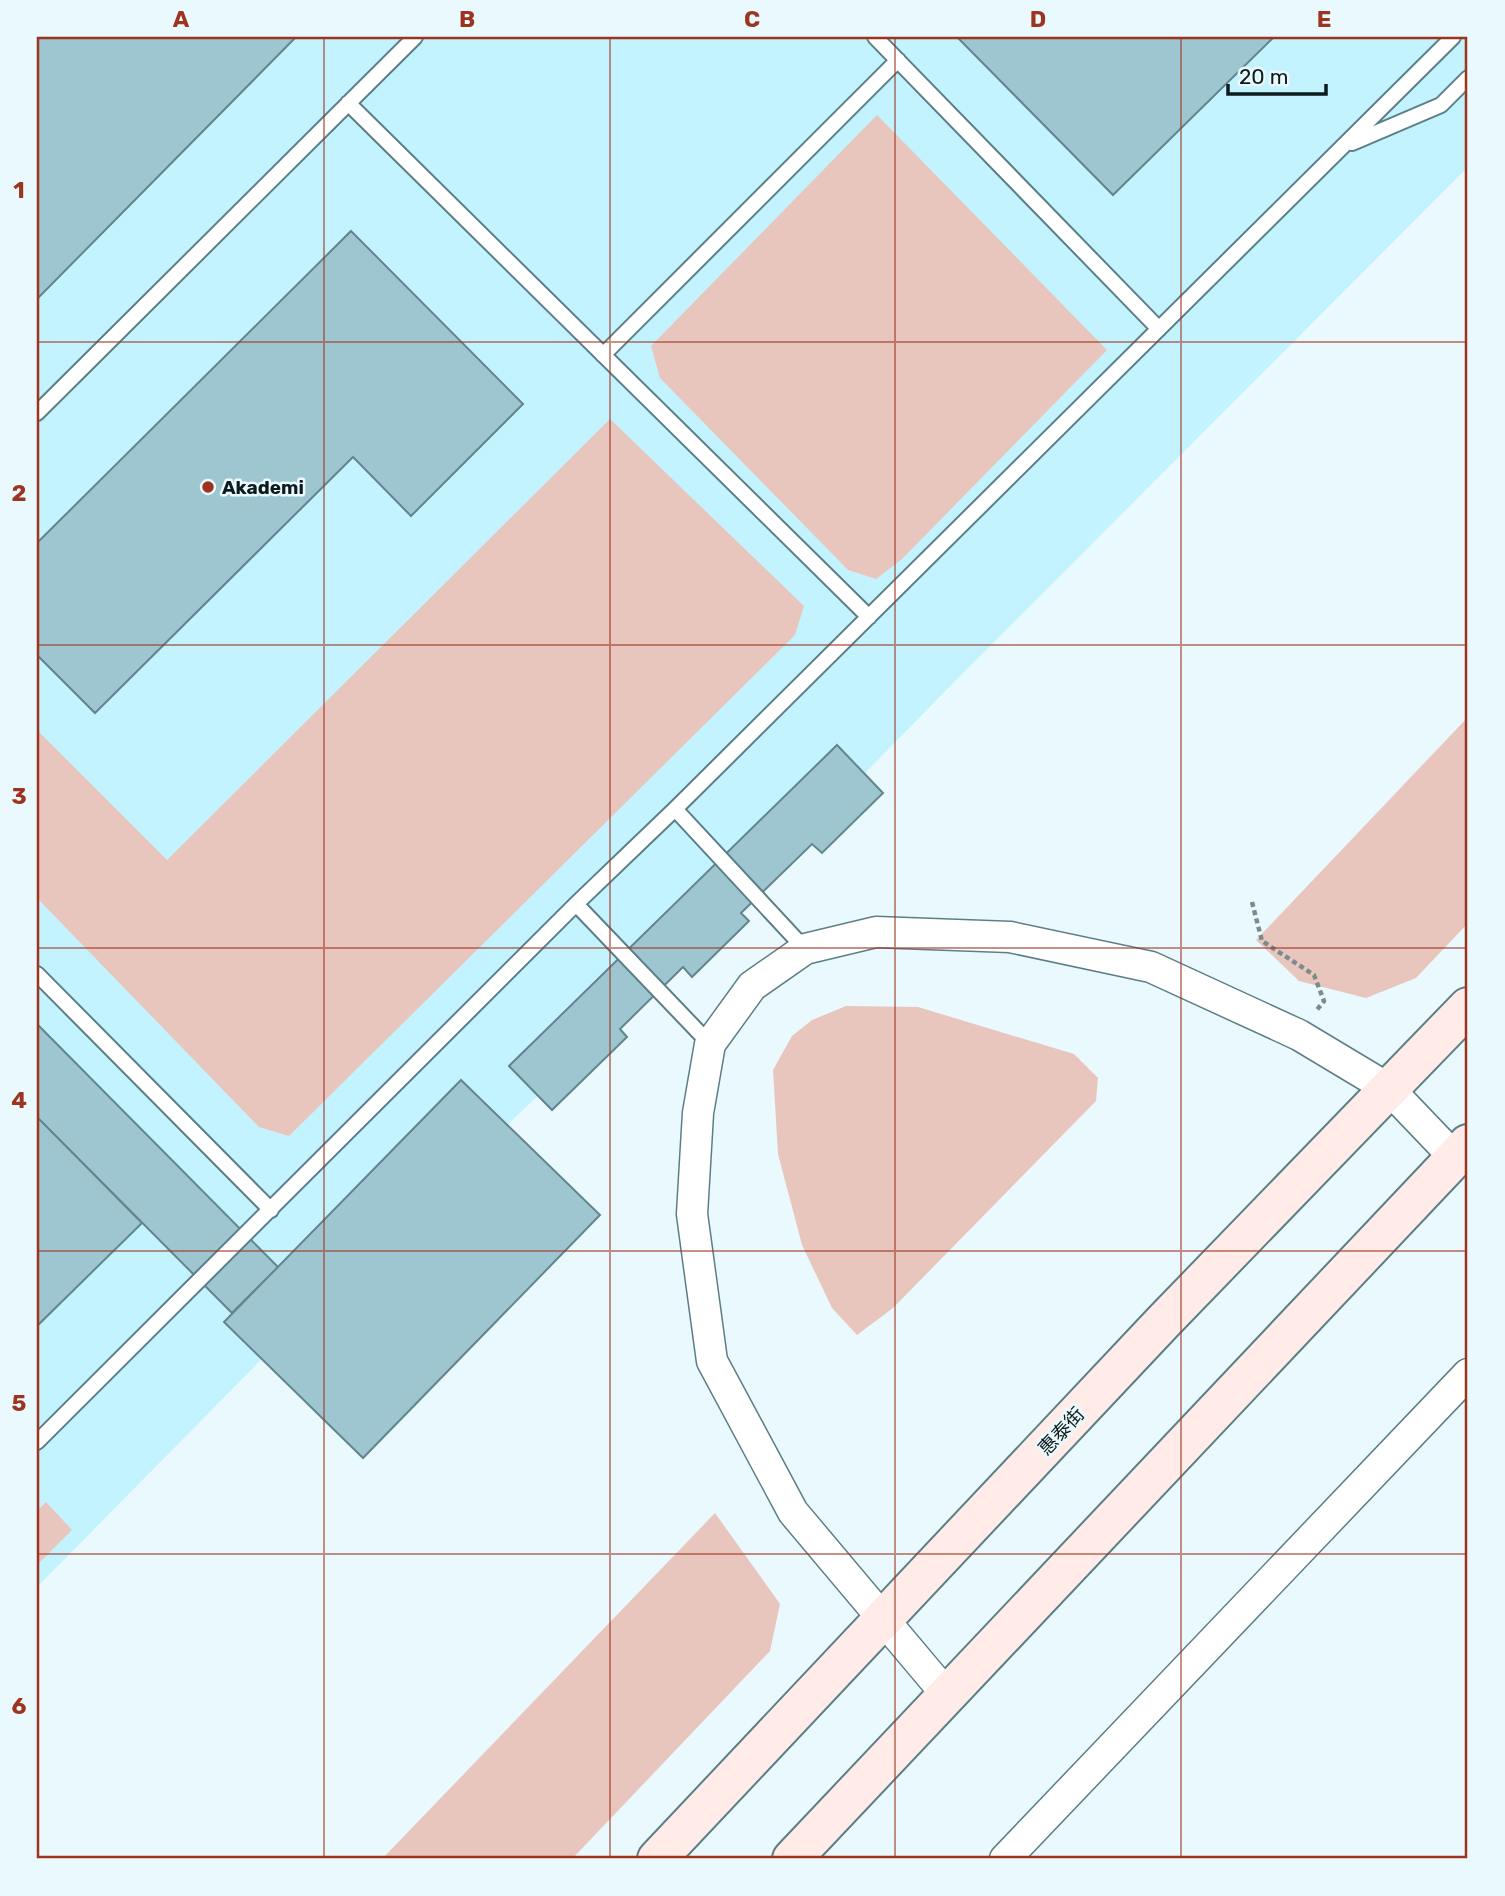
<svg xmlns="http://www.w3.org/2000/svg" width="1505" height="1896" font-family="Rubik,'Noto Sans SC',sans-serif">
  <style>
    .built { fill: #c3f3fe }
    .green { fill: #e8c6be }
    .building { fill: #9ec6d0; stroke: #62858d; stroke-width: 2 }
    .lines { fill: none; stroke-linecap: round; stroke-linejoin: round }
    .service-casing { stroke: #5c7f87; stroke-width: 18 }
    .minor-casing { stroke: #5c7f87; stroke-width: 33 }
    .secondary-casing { stroke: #5c7f87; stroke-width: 42 }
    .path { stroke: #7c8b8e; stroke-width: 4.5; stroke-dasharray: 5 3.5; stroke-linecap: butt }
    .service { stroke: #fff; stroke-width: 14 }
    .minor { stroke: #fff; stroke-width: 30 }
    .secondary { stroke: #ffebe7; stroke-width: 38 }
    .grid { fill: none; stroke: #9d3420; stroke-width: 2; stroke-opacity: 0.55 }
    .poi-dot { fill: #9d3420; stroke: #eaf9fd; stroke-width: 2.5 }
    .labels { text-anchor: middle; stroke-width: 5; stroke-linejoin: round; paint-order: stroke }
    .poi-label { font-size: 19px; font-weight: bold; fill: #0d1b1e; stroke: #eaf9fd; text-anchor: start }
    .street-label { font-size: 19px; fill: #0d1b1e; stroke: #eaf9fd }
    .neatline { fill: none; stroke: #9d3420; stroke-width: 2.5 }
    .grid-label { font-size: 23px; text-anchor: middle; font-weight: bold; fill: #9d3420 }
  </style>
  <rect width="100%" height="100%" fill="#eaf9fd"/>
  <path class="built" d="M37 37H1468V167L968 668 702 939 262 1359 37 1587Z"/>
  <path class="green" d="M877 115 1107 350 902 559 876 579 848 570 660 378 651 346Z
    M610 419 804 606 795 635 289 1136 259 1127 37 898V730L167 860Z
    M1468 717V923L1416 978 1366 998 1299 981 1256 940Z
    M846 1006 918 1007 1074 1054 1098 1078 1096 1101 893 1308 857 1335 832 1308 802 1245 778 1154 773 1070 792 1036 812 1020Z
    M46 1502 72 1530 37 1565V1511Z
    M715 1513 780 1604 770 1651 572 1859H382Z"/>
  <path class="building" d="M37 37H296L37 299Z
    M957 37H1274L1113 195Z
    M351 231 523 404 411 516 353 457 95 713 37 655V543Z
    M837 745 883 793 822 853 812 844 741 913 749 921 692 977 683 967 620 1029 627 1037 552 1110 509 1066Z
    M37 1024 278 1267 232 1313 37 1117Z
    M461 1080 600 1215 363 1458 224 1322Z
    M37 1117 142 1223 37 1326Z"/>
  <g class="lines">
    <defs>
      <path id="service" d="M875 37 1159 329
        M348 103 869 617
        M1352 143 1441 105 1468 78
        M603 355 898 60
        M37 413 415 37
        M675 809 805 949
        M576 904 710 1044
        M37 974 271 1210
        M37 1442 576 904 675 809 1453 37"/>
      <path id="minor" d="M947 1695 793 1512 712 1361 692 1214 698 1113 710 1044 752 986 805 949 876 932 1010 937 1151 967 1299 1035 1389 1089 1455 1158
        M1005 1859 1468 1374"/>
      <path id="secondary" d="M657 1859 1163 1322 1468 1007
        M792 1859 1468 1144"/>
    </defs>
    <use href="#service" class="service-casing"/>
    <use href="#minor" class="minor-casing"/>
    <use href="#secondary" class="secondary-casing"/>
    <path class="path" d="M1252 902 1262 941 1314 975 1324 1001 1316 1011"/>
    <use href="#service" class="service"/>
    <use href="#minor" class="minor"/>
    <use href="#secondary" class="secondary"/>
  </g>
  <path class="grid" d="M324 37V1859M610 37V1859M895 37V1859M1181 37V1859M37 342H1468M37 645H1468M37 948H1468M37 1251H1468M37 1554H1468"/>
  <circle class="poi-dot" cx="208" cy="487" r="7"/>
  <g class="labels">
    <g class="poi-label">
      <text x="222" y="494">Akademi</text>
    </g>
    <g class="street-label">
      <text transform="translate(1061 1431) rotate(-47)" y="7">惠泰街</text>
    </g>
  </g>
  <rect width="1505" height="1896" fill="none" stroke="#eaf9fd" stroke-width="77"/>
  <path d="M1228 84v10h98v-10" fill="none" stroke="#0d1b1e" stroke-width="3.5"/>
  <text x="1239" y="84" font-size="21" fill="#0d1b1e" stroke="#eaf9fd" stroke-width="5" paint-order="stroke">20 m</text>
  <rect x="38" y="38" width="1428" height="1819" class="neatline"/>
  <g class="grid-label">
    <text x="181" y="27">A</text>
    <text x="467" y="27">B</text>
    <text x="752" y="27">C</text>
    <text x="1038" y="27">D</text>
    <text x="1324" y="27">E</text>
    <text x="19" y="198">1</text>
    <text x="19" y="501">2</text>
    <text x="19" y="804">3</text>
    <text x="19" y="1108">4</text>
    <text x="19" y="1411">5</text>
    <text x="19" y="1714">6</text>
  </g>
</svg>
